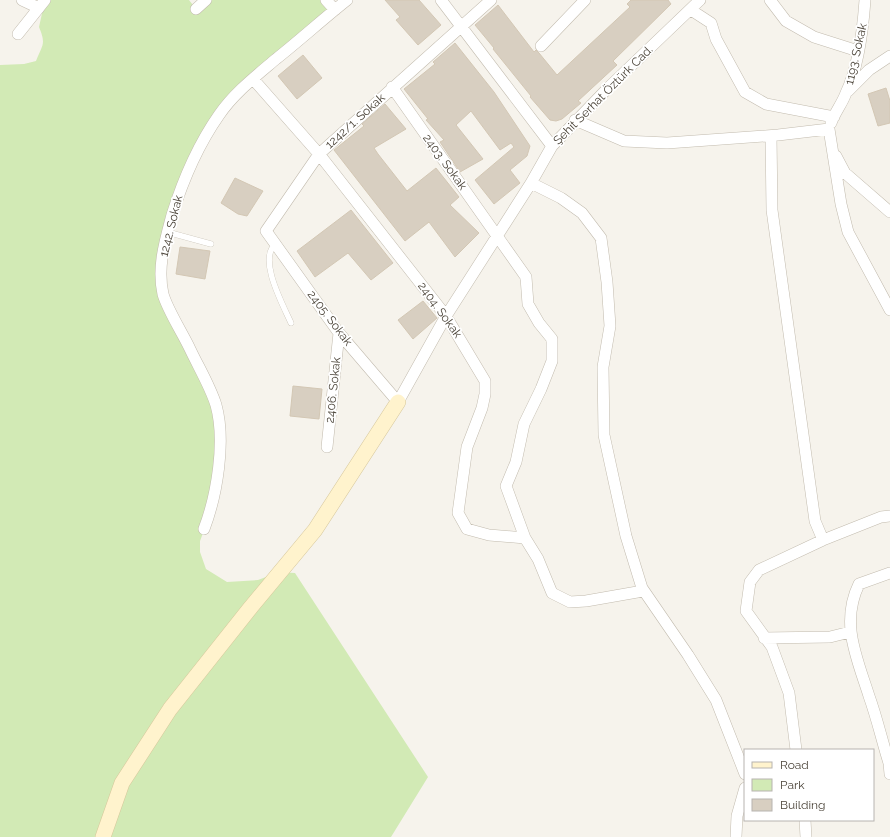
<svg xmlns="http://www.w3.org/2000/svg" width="890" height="837" font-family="Raleway,sans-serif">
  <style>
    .green { fill: #d2eab5 }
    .building { fill: #d8cfc1; stroke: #d3c7b4 }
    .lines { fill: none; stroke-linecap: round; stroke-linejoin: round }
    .lane-casing { stroke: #c2bbae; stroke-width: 6 }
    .street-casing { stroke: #c2bbae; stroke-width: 12 }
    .secondary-casing { stroke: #d6c79b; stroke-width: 16 }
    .lane { stroke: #fff; stroke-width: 5.5 }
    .street { stroke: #fff; stroke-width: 11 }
    .secondary { stroke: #fff3cd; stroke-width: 15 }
    .labels { text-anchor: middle; stroke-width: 3.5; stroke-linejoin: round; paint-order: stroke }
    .street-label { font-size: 12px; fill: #4b4439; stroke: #fff }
  </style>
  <rect width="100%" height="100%" fill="#f6f3ec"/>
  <path class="green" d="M45 0H189L196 9 206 0H326L335 10 253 79 202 142 167 232 163 295 210 390 220 439 211 512 200 541V552L206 569 227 582 258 580 279 572 295 573 428 777 391 837H0V65L24 64 36 61C43 44 46 44 39 27Z"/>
  <path class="building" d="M385 0H419L441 25 418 45 396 20 400 17Z
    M631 0H668L671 4 613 61 617 65 578 101 581 103 562 119 556 121 550 120 530 97 531 96 493 49 494 48 475 25 498 5 534 52 536 50 539 53 557 75 630 7 627 4Z
    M455 43 494 92 530 146 527 156 510 170 520 183 494 204 475 180 514 147 511 143 500 150 471 111 456 125 483 159 460 172 440 142 444 140 426 120 428 119 404 89 435 64 433 62Z
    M303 55 322 78 297 99 278 76Z
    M886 88 890 101V123L878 126 868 94Z
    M385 104 406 129 374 148 378 154 407 191 436 168 459 197 450 205 479 233 455 257 429 222 405 241 334 150 364 126 362 124Z
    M235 178 263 191 247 216 238 214 221 203Z
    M351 210 393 263 371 280 348 253 315 277 297 251Z
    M180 247 210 251 205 279 176 274Z
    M423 301 437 318 413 339 398 320Z
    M293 386 322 389 319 419 290 416Z"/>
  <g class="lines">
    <defs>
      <path id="lane" d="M167 232 211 244
        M276 244C257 258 283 305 291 323"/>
      <path id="street" d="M22 0 39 8
        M326 0 335 10
        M441 0 552 146
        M491 0 319 154 266 231 339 333 398 402 446 316 531 183 552 146 608 88 700 0
        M770 0 786 21 814 37 858 51
        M196 9 206 0
        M691 10 711 23 716 39 745 92 766 104 834 117
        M18 34 45 0
        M541 46 585 0
        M253 79 319 154 446 316 485 381V394L482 408 467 447 458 513 467 529 489 535 525 538
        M392 87 526 277 528 304 539 323 552 339V361L541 389 524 424 516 462 506 486 525 538 538 559 552 593 570 602 586 601 643 591
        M848 91 869 70 890 56
        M575 120 624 141 667 143 778 135 829 129 841 204 848 232 890 310
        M831 123C835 112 842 104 846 93 858 68 863 28 865 0
        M771 136 772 210 815 521 823 540
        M836 156 845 173 890 212
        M531 183 561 198 582 213 601 238 607 282 610 326 603 367 604 435 626 536 642 588 688 655 716 700 745 774
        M327 447 339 333
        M204 529C217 495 226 441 216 405 210 386 199 368 190 349 183 334 167 309 163 294 157 267 165 241 172 215 183 180 198 145 219 115 234 93 256 76 276 59 300 40 323 19 347 0
        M890 573 859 584C840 623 857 658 869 696 877 718 882 741 889 763L890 774
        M764 638 830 637 850 632
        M796 750 789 693 772 647 746 611 750 582 759 570 823 540 881 517 890 516
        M805 820 806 837
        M736 837 737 816 745 788"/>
      <path id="secondary" d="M103 837 122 783 170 709 251 607 315 530 398 402"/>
    </defs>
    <use href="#lane" class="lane-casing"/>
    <use href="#street" class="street-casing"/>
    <use href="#secondary" class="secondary-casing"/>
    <use href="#lane" class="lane"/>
    <use href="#street" class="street"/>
    <use href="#secondary" class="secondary"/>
  </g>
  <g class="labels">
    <g class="street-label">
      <text transform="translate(856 54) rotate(-77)" y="4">1193. Sokak</text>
      <text transform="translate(603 95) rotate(-45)" y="4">Şehit Serhat Öztürk Cad.</text>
      <text transform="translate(355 121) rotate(-42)" y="4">1242/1. Sokak</text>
      <text transform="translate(445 162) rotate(54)" y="4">2403. Sokak</text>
      <text transform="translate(171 226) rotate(-76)" y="4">1242. Sokak</text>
      <text transform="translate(440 310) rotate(54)" y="4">2404. Sokak</text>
      <text transform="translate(330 318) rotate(53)" y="4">2405. Sokak</text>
      <text transform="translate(333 390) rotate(-84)" y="4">2406. Sokak</text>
    </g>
  </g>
  <rect x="744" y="749" width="130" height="72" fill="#ffffff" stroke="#b7b4b0"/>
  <rect x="752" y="762" width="20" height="6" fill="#fff3cd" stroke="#b7b4b0"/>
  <text x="780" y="769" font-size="12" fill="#4b4439">Road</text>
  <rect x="752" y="779" width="20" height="12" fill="#d2eab5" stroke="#b7b4b0"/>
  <text x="780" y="789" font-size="12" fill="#4b4439">Park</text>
  <rect x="752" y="799" width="20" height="12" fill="#d8cfc1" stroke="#b7b4b0"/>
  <text x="780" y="809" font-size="12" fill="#4b4439">Building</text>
</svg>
